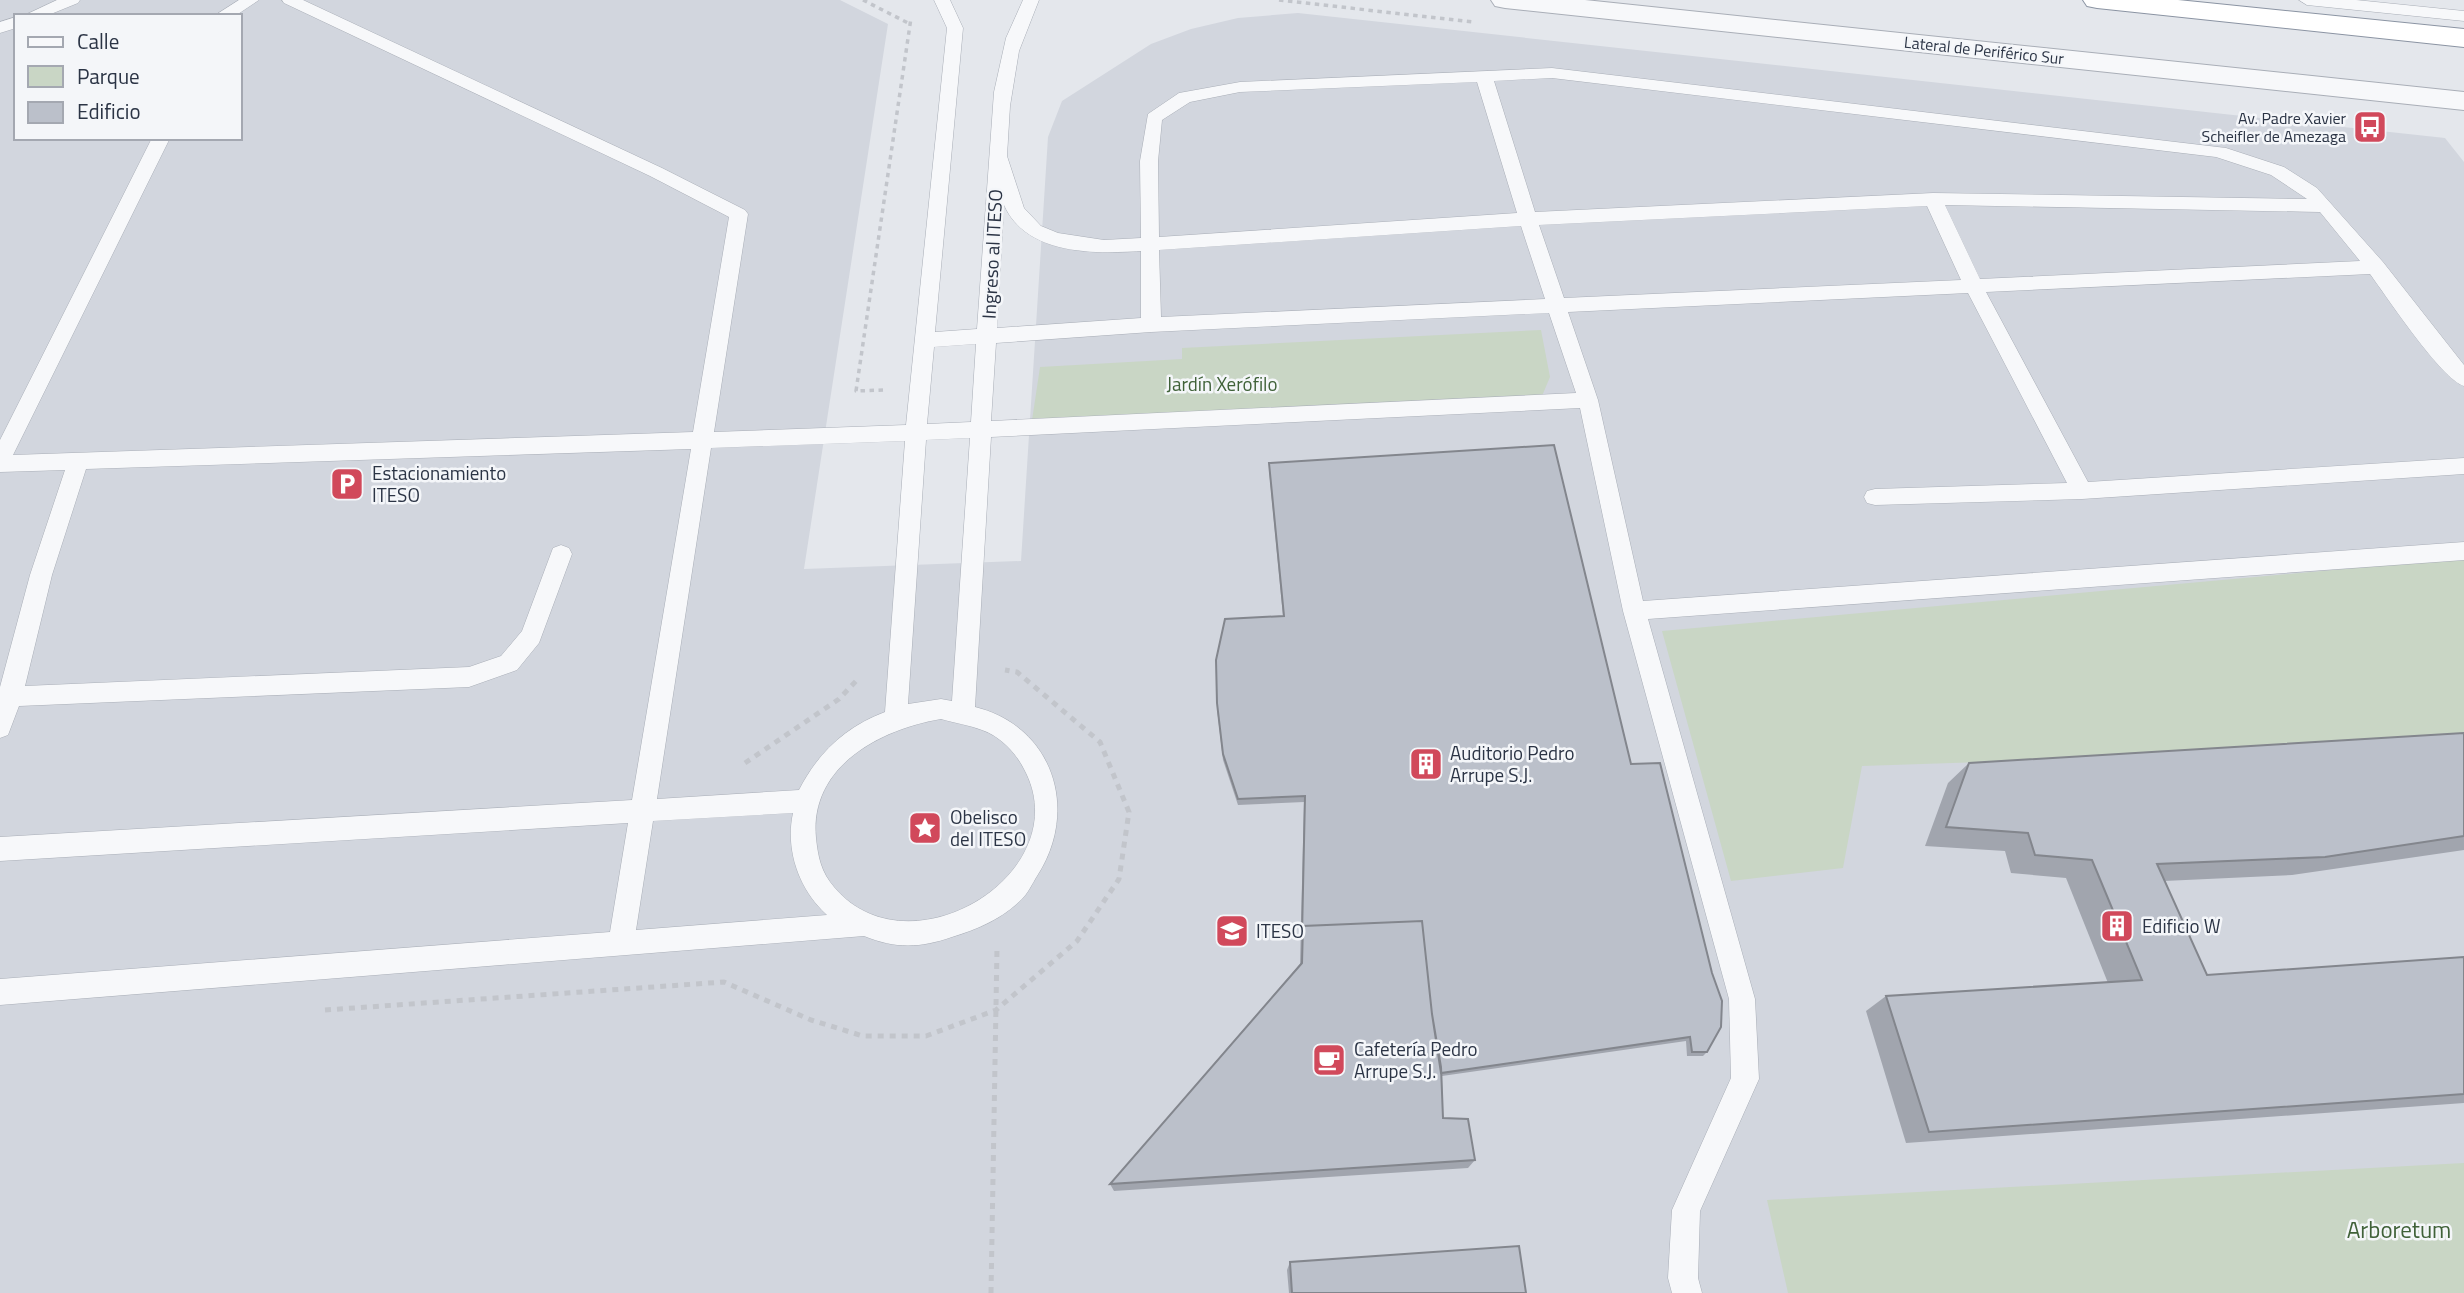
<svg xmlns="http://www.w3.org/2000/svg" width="2464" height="1293" font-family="'Titillium Web',sans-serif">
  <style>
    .built { fill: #d2d6de; fill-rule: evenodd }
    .green { fill: #c9d6c5 }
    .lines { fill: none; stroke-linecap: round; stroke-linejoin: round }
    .service-casing { stroke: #a9aeb7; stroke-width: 1 }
    .tertiary-casing { stroke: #a9aeb7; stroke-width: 2 }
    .trunk-casing { stroke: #8b94a3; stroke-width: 2 }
    .path-far1 { stroke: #c2c5cb; stroke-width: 3.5; stroke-dasharray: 4.5 4.5; stroke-linecap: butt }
    .path { stroke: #c2c5cb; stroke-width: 5; stroke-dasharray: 6 6; stroke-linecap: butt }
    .service { fill: #f7f8fa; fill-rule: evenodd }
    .tertiary { fill: #f7f8fa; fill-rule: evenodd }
    .trunk { fill: #fff; fill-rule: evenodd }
    .wall { fill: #a1a5ae }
    .building { fill: #bbc0ca; stroke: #83868d; stroke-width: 2 }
    .labels { text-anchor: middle; stroke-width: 5; stroke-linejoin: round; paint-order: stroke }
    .far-street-label { font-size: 16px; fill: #2b3445; stroke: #f4f6f9 }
    .far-poi-label { font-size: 16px; fill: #2b3445; stroke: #f4f6f9; text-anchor: end }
    .street-label { font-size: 19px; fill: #2b3445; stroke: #f4f6f9 }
    .park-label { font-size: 19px; fill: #3f6138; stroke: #f4f6f9 }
    .poi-label { font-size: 19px; fill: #2b3445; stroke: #f4f6f9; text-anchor: start }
    .near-park-label { font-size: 23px; fill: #3f6138; stroke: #f4f6f9 }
  </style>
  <rect width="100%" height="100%" fill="#e4e7ec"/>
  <path class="built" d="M0 0H840L888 24 804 569 1021 561 1048 137 1062 101 1151 44 1191 29 1238 18 1298 13 2445 138 2464 162V1293H0ZM16 16H240V138H16Z"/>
  <path class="green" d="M1541 330 1550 377 1542 396 1031 427 1040 367 1182 359V348Z
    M2464 558V746L1862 766 1843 868 1731 881 1662 631Z
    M2464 1163V1293H1788L1767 1200Z"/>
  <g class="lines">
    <defs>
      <path id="service" d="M57 0H80L78 3 46 16H23Z
        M239 0H259L235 16H214Z
        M282 0H303L662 168 745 210 748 214 714 432 906 425 947 28 934 0H950L963 28 935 332 977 329 994 92 1006 38 1023 0H1039L1019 51 1010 106 1007 156 1024 208 1041 226 1058 233 1104 240 1141 238 1140 161 1148 114 1179 93 1240 82 1552 68 2226 148 2284 167 2317 188 2383 262 2464 365V386C2441 379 2387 297 2370 274L1986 292 2088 482 2464 458V474L2082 499 1875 505 1867 503 1864 497 1867 491 1875 489 2067 483 1968 293 1568 312 1598 400 1643 601 2464 542V560L1648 619 1755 999 1759 1079 1700 1211 1698 1278 1702 1293H1672L1668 1278 1672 1210 1731 1078 1729 999 1623 611 1580 408 991 437 975 707C1053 726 1080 810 1037 876 1032 884 1028 893 1022 899 1002 919 978 929 952 937 920 948 896 949 864 936L0 1005V979L610 932 628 823 0 861V837L632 800 691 449 86 469 52 575 25 686 469 667 501 656 522 631 553 548 561 545 569 548 572 554 539 643 517 670 469 687 19 706 8 735 0 738V687L30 575 65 470 0 472V440L152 138H170L13 455 693 432 729 217 650 176 284 3ZM1552 78 2216 157 2271 175 2307 199 1933 193 1535 212 1494 81ZM1477 82 1517 213 1159 237 1158 161 1162 120 1190 102 1240 92ZM1004 205C1026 255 1094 254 1141 251V318L997 328ZM1945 205 2320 212 2360 261 1980 279ZM1927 206 1961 280 1564 298 1539 225ZM1521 226 1545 299 1161 317 1159 250ZM1549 313 1576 393 991 421 996 343 1151 332ZM976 344 971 422 927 424 934 347ZM970 438 952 701 941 699 908 704 926 440ZM905 441 885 712C845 727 818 753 799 790L657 799 711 448ZM941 719C955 723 969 725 982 730 1000 736 1016 753 1024 769 1080 872 909 977 834 887 821 872 818 857 816 838 809 766 881 729 941 719ZM793 813C785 850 799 890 827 915L636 930 653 821Z
        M2299 0H2356L2464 11V21L2307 5Z
        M16 17V28L0 33V22Z"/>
      <path id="tertiary" d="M1491 0H1585L2464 92V110L1505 8 1495 6Z"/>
      <path id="trunk" d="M2083 0H2178L2464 29V47L2097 8 2087 6Z"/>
    </defs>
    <use href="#service" class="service-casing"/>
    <use href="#tertiary" class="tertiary-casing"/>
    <use href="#trunk" class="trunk-casing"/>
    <path class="path-far1" d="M863 0 910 24
      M1279 0 1473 22
      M883 390 856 391 911 18"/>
    <path class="path" d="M745 763 839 699 858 679
      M325 1010 724 982 811 1020 863 1036H926L996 1010 1077 941 1119 879 1129 812 1100 742 1017 672 1005 670
      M991 1293 997 948"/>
    <use href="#service" class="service"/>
    <use href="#tertiary" class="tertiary"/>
    <use href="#trunk" class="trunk"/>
  </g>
  <path class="wall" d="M1269 463 1631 764 1707 1052 1703 1056H1687L1686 1041 1442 1076 1443 1118 1475 1160 1468 1168 1114 1191 1110 1184 1300 964 1304 802 1238 805 1223 760 1217 709 1216 660 1283 616 1269 470Z
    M2464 733V850L2292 875 2164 881 2207 975 2464 957V1103L1906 1143 1866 1011 1886 996 2108 983 2066 878 2011 873 2005 851 1925 846 1948 783 1969 763Z
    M1290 1262 1526 1293H1289L1287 1270Z"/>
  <path class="building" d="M1554 445 1631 764 1660 763 1712 973 1722 1001 1721 1027 1707 1052H1692L1690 1037 1441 1073 1432 1014 1422 921 1303 926 1302 935 1305 796 1238 799 1223 754 1217 703 1216 660 1225 619 1284 616 1269 463Z
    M2464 733V836L2325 857 2157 864 2207 975 2464 957V1094L1929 1132 1886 996 2142 980 2092 860 2035 855 2028 833 1946 827 1969 763Z
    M1422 921 1432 1014 1441 1067 1443 1118 1468 1119 1475 1160 1110 1184 1302 963 1303 926Z
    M1519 1246 1526 1293H1292L1290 1262Z"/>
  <defs>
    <symbol id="bus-square" viewBox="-11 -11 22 22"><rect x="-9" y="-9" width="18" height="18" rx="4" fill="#d1495b" stroke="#f4f6f9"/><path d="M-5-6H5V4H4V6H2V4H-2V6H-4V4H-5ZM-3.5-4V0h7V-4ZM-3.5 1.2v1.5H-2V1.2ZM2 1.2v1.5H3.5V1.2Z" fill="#fff"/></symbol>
    <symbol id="parking-square" viewBox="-11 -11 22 22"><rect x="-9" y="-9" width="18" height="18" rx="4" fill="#d1495b" stroke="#f4f6f9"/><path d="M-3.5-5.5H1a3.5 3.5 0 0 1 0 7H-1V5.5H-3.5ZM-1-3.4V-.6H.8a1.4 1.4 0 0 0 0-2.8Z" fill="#fff"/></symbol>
    <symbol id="building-square" viewBox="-11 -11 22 22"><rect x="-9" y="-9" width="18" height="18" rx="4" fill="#d1495b" stroke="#f4f6f9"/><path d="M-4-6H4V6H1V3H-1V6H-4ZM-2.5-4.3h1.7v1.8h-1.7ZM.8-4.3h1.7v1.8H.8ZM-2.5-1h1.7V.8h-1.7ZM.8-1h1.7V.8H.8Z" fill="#fff"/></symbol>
    <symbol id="sight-square" viewBox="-11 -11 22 22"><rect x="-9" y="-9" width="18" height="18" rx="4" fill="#d1495b" stroke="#f4f6f9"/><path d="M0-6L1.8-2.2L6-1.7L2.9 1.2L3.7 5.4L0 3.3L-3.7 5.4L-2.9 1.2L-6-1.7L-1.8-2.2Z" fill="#fff"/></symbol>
    <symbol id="university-square" viewBox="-11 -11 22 22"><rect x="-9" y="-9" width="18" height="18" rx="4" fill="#d1495b" stroke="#f4f6f9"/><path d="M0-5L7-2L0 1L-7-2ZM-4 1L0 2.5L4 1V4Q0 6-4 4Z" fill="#fff"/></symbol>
    <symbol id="cafe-square" viewBox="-11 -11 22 22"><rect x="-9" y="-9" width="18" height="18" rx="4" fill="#d1495b" stroke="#f4f6f9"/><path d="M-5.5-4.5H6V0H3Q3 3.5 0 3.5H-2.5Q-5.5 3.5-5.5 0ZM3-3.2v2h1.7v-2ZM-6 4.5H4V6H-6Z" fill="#fff"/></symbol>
  </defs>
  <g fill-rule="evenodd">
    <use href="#bus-square" x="2351" y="108" width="38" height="38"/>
    <use href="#parking-square" x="328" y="465" width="38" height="38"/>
    <use href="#building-square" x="1407" y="745" width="38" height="38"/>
    <use href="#sight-square" x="906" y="809" width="38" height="38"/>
    <use href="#building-square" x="2098" y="907" width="38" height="38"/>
    <use href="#university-square" x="1213" y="912" width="38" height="38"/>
    <use href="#cafe-square" x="1310" y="1041" width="38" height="38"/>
  </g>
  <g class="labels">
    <g class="far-street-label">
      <text transform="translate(1984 50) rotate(6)" y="6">Lateral de Periférico Sur</text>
    </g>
    <g class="far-poi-label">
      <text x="2346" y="124">Av. Padre Xavier<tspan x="2346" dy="18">Scheifler de Amezaga</tspan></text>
    </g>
    <g class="street-label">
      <text transform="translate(992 254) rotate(-87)" y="7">Ingreso al ITESO</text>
    </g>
    <g class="park-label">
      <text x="1222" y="391">Jardín Xerófilo</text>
    </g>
    <g class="poi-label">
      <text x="372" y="480">Estacionamiento<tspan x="372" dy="22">ITESO</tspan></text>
      <text x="1450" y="760">Auditorio Pedro<tspan x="1450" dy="22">Arrupe S.J.</tspan></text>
      <text x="950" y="824">Obelisco<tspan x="950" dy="22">del ITESO</tspan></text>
      <text x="2142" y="933">Edificio W</text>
      <text x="1256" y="938">ITESO</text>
      <text x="1354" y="1056">Cafetería Pedro<tspan x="1354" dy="22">Arrupe S.J.</tspan></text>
    </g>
    <g class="near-park-label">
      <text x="2399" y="1238">Arboretum</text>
    </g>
  </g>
  <rect x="14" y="14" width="228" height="126" fill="#f4f6f9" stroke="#a4a8b1" stroke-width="2"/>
  <rect x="28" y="37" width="35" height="10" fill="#f7f8fa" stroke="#a4a8b1" stroke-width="2"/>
  <text x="77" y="49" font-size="21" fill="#2b3445">Calle</text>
  <rect x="28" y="66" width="35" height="21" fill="#c9d6c5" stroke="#a4a8b1" stroke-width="2"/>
  <text x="77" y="84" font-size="21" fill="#2b3445">Parque</text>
  <rect x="28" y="102" width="35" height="21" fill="#bbc0ca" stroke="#a4a8b1" stroke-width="2"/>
  <text x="77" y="119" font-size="21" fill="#2b3445">Edificio</text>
</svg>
